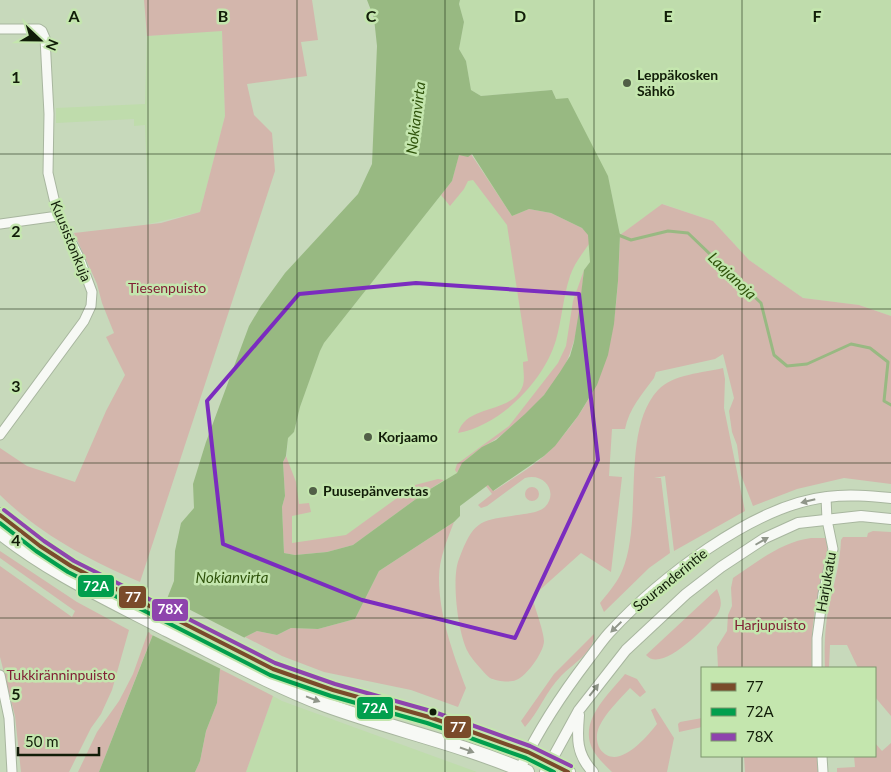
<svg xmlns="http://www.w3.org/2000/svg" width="891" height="772" font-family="Lato,sans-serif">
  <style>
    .built { fill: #bfdcac }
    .green { fill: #d3b6ac }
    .water { fill: #98b982; fill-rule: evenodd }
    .pier { fill: #c7d9bb }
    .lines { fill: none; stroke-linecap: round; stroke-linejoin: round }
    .stream { stroke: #98b982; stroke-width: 3 }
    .minor-casing { stroke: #a8b69f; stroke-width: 11 }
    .tertiary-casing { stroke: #a8b69f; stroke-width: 12 }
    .primary-casing { stroke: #a8b69f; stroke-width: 16 }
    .minor { stroke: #f7f9f5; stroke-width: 9 }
    .tertiary { stroke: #f7f9f5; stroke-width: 10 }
    .primary { stroke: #f7f9f5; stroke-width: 14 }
    .bus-1-casing { stroke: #c4e6ae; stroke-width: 8 }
    .bus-2-casing { stroke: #c4e6ae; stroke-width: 8 }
    .bus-3-casing { stroke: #c4e6ae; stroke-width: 8 }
    .bus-1 { stroke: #7a4b2a; stroke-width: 4 }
    .bus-2 { stroke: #019f4d; stroke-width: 4 }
    .bus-3 { stroke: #8e44ad; stroke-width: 4 }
    .oneway { fill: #90968a }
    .marked { fill: none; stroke: #7b2cbf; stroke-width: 4; stroke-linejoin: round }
    .grid { fill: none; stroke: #111d08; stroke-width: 1; stroke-opacity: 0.55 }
    .poi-dot { fill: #515f47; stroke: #c4e6ae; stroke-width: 2 }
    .bus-dot { fill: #111d08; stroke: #c4e6ae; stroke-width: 2 }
    .labels { text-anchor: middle; stroke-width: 5; stroke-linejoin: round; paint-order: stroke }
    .poi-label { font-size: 14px; font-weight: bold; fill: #111d08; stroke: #c4e6ae; text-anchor: start }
    .street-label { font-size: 14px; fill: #111d08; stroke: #c4e6ae }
    .park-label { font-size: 14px; fill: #812035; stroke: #c4e6ae }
    .water-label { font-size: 15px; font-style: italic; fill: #2e520a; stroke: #c4e6ae }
    .grid-label { font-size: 16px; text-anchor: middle; font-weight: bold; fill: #111d08; stroke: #c4e6ae; stroke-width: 5; stroke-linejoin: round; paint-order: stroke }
    .line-badge { stroke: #c4e6ae; stroke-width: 2 }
    .badge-label { font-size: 14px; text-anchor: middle; font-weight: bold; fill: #fff }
  </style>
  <rect width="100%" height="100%" fill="#c7d9bb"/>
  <path class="built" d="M460 0H891V316L859 305 803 298 749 260 713 221 663 204 620 235 608 176 556 99 552 90 481 96 471 90 466 61 459 49 464 22 459 4Z
    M222 30 225 116 200 212 149 224 145 125 134 126V119L56 123V108L145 104 147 36Z
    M459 154 529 209 589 235 590 262 584 270 574 342 544 395 457 473 353 545 295 555 282 535 288 438 294 432 300 407 320 351 324 343 452 181Z
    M273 696 282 701 477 772H246Z"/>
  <path class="green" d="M144 0H312L318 40 301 42 307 76 247 84 254 115 272 133 275 171 140 582C89 560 41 535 0 495V448L27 466 75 482 106 411 125 375 106 337 114 333 102 303 97 284 74 233 161 223 200 212 225 116 222 31 147 36Z
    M459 154H471L512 216 529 209 551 213 582 228 589 235V244C582 254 574 264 570 276 563 297 562 319 556 340 544 381 501 425 458 433 467 403 513 415 523 385 525 378 523 369 523 362L528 361 507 225 473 180 468 181 464 189 450 206 441 195 452 181Z
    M662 204 713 221 749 260 803 298 859 305 891 316V484L844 478 797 489 753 506 741 475 737 445 732 432 729 411 734 398 723 354 715 359 656 372 654 378C642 394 629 409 625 429H612L609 476 622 477 611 572 581 553 532 597C535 608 544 632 544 641 544 652 526 677 516 680 510 683 496 681 490 678 486 675 470 657 468 652 458 634 451 578 459 559 475 516 482 521 524 514 531 513 539 512 545 507 559 492 544 472 525 478L487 506 481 508 478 505 492 494 486 486 488 484 494 491C514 477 539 464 555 445 615 380 617 318 620 235Z
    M584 270C581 298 580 327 570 353 560 383 527 415 503 434 486 447 467 453 457 473L455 470 457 464 509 426 558 363 566 346 573 301Z
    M723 368 725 379 724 408 745 511 674 551 665 476 654 478H661L670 553 649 568 604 612 600 603C608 593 617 583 622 571 644 520 620 431 658 390 673 374 703 373 723 368Z
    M286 456 296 482 299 504 309 503 311 512 292 516V543L346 535 415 485 438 479 444 480 427 491 353 545 327 552 295 555 284 553 282 507 285 496 283 462Z
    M525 494a7 7 0 1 1 14 0a7 7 0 1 1-14 0Z
    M454 522C447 540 439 559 439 578 439 616 453 653 466 688L458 707 411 690 324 672 282 656 245 637 257 631 277 635 291 628 318 629 355 619 379 571Z
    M873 531 891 532V716L875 697V668H858L847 645H830L829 668H825C824 646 825 623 830 602 835 579 840 564 841 540L843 537H867L868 533Z
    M811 538H826C830 558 822 576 818 595 812 622 811 641 812 668H718L717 647 727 631 728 615 732 606 731 588 733 578C757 562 781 542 811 538Z
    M0 551 77 602 129 630 112 690 101 714 91 728 69 772H21L15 716 0 657V566L72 617 75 611 0 558Z
    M717 589C721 599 723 605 717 615 705 627 662 674 646 655Z
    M148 632 153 634 99 772H78L97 732 119 701 133 674Z
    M594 634C595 652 572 664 561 676 546 691 539 712 525 727L521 721 554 674Z
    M220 669 273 696 246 772H195L200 761 206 731 217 703Z
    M625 674 637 679 646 692 640 697 630 688C619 700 606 712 599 727 596 734 596 742 600 749 617 772 645 739 657 724L651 710 655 708 674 738 667 772H612C605 765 596 757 592 748 579 720 609 694 625 674Z
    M702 718V727L679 732 678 724 680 722Z
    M875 743 882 751 891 743V772H837V768L855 767 854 756H875Z
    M744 756H817L818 772H745Z"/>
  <path class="water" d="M367 0H460L459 4 464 22 459 49 466 61 471 90 481 96 552 90 556 99 568 98 608 176 620 235 618 281 614 324 608 355 597 385 578 416 555 446 544 456 493 491 488 485 460 506V516L454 522 379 571 355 619 318 629 291 628 277 635 257 631 245 637 220 669 217 703 206 731 200 761 195 772H99L174 581 175 551 181 523 194 508 193 484 206 442 249 326 261 306 285 273 358 194 372 164 377 46 374 18ZM472 154 512 216 529 209 551 213 582 228 588 235 590 262 584 270 579 311 574 342 570 356 560 372 544 395 525 414 496 440 482 447 462 463 457 473 427 491 353 545 327 552 295 555 284 553 282 507 285 496 283 462 286 456 288 438 294 432 300 407 320 351 324 343 452 181 459 155 468 157Z"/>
  <path class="pier" d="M165 597 247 639 223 670 150 634Z"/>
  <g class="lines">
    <path class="stream" d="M616 234 631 240 668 231 688 233 761 303 774 355 787 366 807 364 851 344 870 348 888 362 884 401 891 405"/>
    <defs>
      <path id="minor" d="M0 29H39L42 31 45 38 49 114 48 173 58 216 79 257 92 292 91 306 84 321 0 435
        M0 224 58 216
        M817 668V638L823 594 833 549 827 520 826 497
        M0 675 9 718 12 772
        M822 756 823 772"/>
      <path id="tertiary" d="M579 715C577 738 576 754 593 772
        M520 769C538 730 562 694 588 660 595 651 601 642 609 633 658 580 753 505 827 497 848 494 870 496 891 498
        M545 772 579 710 626 650 686 594 721 567 765 538 798 523 861 516 891 519"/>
      <path id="primary" d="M0 515 40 546 71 566 273 669 333 690 429 717 464 729 528 752 568 772
        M0 532C50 572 109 599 166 629 219 655 271 684 326 705 392 729 462 744 527 772"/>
    </defs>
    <use href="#minor" class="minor-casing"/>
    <use href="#tertiary" class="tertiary-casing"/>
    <use href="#primary" class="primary-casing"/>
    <use href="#minor" class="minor"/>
    <use href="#tertiary" class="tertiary"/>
    <use href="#primary" class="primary"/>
    <defs>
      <path id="bus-1" d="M0 515 40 546 71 566 273 669 333 690 429 717 464 729 528 752 568 772"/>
      <path id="bus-2" d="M0 523 36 551 68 572 270 675 331 696 427 723 462 735 526 758 554 772"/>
      <path id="bus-3" d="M4 510 44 541 74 561 275 663 335 684 431 711 466 723 530 746 571 766"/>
    </defs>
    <use href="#bus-1" class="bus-1-casing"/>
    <use href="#bus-2" class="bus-2-casing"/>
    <use href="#bus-3" class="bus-3-casing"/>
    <use href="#bus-1" class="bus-1"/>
    <use href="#bus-2" class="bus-2"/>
    <use href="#bus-3" class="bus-3"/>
  </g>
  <defs><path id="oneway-solid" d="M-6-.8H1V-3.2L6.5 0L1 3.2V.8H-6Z" transform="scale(1.25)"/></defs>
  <g class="oneway">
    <use href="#oneway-solid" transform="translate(808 501) rotate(166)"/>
    <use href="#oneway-solid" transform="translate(762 541) rotate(-30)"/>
    <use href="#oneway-solid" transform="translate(616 627) rotate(136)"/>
    <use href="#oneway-solid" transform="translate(594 690) rotate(-52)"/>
    <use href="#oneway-solid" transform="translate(313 699) rotate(21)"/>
    <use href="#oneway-solid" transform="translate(467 750) rotate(19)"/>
  </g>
  <path class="marked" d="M416 283 579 294 598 460 515 638 362 600 223 544 207 401 299 294Z"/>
  <path class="grid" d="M148 0V772M297 0V772M445 0V772M594 0V772M742 0V668M0 154H891M0 309H891M0 463H891M0 618H891M742 756V772"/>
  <g class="poi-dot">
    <circle cx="627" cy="83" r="5"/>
    <circle cx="368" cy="437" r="5"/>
    <circle cx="313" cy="491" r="5"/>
  </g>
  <circle class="bus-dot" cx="433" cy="712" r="4.5"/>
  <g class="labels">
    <g class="poi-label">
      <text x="637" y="80">Leppäkosken<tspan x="637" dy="16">Sähkö</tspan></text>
      <text x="378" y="442">Korjaamo</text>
      <text x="323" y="496">Puusepänverstas</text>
    </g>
    <g class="street-label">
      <text transform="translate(71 241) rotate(68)" y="5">Kuusistonkuja</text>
      <text transform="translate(670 580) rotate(-39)" y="5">Souranderintie</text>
      <text transform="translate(826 582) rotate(-80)" y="5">Harjukatu</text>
    </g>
    <g class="park-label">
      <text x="167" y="293">Tiesenpuisto</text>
      <text x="770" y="630">Harjupuisto</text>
      <text x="61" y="680">Tukkiränninpuisto</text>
    </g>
    <g class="water-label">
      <text transform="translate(416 118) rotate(-83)" y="5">Nokianvirta</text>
      <text transform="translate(732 276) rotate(44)" y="5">Laajanoja</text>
      <text x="232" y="583">Nokianvirta</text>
    </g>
  </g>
  <g class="grid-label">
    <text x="74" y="22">A</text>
    <text x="223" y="22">B</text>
    <text x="371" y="22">C</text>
    <text x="520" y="22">D</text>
    <text x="668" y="22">E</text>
    <text x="817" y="22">F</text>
    <text x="16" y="83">1</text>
    <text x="16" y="237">2</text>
    <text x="16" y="392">3</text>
    <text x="16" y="546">4</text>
    <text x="16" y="700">5</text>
  </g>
  <g class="line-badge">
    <rect x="77" y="574" width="38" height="24" rx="5" fill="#019f4d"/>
    <rect x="118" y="585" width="29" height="24" rx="5" fill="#7a4b2a"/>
    <rect x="151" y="598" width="38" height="24" rx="5" fill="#8e44ad"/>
    <rect x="356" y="696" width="38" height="24" rx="5" fill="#019f4d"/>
    <rect x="443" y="715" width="29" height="24" rx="5" fill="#7a4b2a"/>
  </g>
  <g class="badge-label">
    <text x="96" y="591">72A</text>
    <text x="133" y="602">77</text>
    <text x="170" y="614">78X</text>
    <text x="375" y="713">72A</text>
    <text x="458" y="732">77</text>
  </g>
  <rect x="701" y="667" width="175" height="90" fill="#c4e6ae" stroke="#7c966c"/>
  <rect x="711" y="683" width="25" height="8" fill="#7a4b2a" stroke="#7c966c"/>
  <text x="746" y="692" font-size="15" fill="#111d08">77</text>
  <rect x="711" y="708" width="25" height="8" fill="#019f4d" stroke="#7c966c"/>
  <text x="746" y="717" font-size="15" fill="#111d08">72A</text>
  <rect x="711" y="733" width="25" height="8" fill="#8e44ad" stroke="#7c966c"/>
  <text x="746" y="742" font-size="15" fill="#111d08">78X</text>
  <g transform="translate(40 40) rotate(112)" stroke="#c4e6ae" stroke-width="4" paint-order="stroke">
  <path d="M0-4L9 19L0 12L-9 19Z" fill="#111d08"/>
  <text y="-8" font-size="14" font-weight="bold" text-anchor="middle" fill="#111d08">N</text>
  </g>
  <path d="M18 747v8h81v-8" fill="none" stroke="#111d08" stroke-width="2.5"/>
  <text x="25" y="747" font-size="15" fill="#111d08" stroke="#c4e6ae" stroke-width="4" paint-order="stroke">50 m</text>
</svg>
